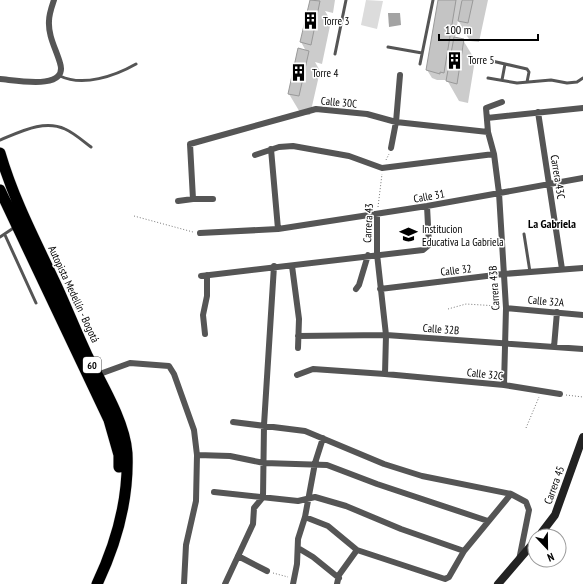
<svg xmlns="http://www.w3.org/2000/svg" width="583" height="584" font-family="'PT Sans Narrow',sans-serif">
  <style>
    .green { fill: #dcdcdc }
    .water { fill: #a3a3a3 }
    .shadow { fill: #0003 }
    .building { fill: #c4c4c4; stroke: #999 }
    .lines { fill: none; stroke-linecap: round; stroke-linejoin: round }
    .highway-casing { stroke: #dbdbdb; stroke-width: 12 }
    .path { stroke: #777; stroke-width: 1; stroke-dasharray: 1 2; stroke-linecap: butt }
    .lane { stroke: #555; stroke-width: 3 }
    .street { stroke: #555; stroke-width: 6 }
    .secondary { stroke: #222; stroke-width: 8 }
    .highway { stroke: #000; stroke-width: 11 }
    .labels { text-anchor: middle; stroke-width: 3; stroke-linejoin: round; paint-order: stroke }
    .shield { fill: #fff; stroke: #4c4c4c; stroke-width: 1 }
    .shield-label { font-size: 10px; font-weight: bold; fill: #000 }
    .poi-label { font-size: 11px; fill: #000; stroke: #fff; text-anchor: start }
    .street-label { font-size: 11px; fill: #000; stroke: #fff }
    .neighbourhood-label { font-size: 12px; font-weight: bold; fill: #000; stroke: #fff }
  </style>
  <rect width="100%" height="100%" fill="#fff"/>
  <path class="green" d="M366 0 383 1 377 29 361 25Z"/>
  <path class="water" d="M388 13H400L401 25 389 27Z"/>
  <path class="shadow" d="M311 0H335L333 13 325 11 331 21 322 64 315 62 320 71 310 115 301 114 289 94 306 51 301 42Z
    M439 0H461L462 2 463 0H488L479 42 470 41 458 20 455 38 463 40 475 60 468 103 459 101 447 80H437L432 78 427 70Z"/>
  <path class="building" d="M310 0 320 1 311 45 300 42Z
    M438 0H456L444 73 440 72V74L426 70Z
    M462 0H473L468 23 458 21Z
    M454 37 464 39 457 84 446 81Z
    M298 48 309 51 299 96 288 94Z"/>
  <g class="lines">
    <defs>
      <path id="highway" d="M0 153C14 201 37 244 58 289 68 311 77 334 87 355 101 383 125 422 127 453 129 500 117 542 97 584
        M0 190 109 420 119 455V467"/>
    </defs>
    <use href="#highway" class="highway-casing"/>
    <path class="path" d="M386 160 389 154
      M378 207 382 174
      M134 216 193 232
      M448 309 466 304 498 306
      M566 395 583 397
      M526 428 539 397
      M273 573 288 577"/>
    <path class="lane" d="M388 47 422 53
      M335 54 346 0
      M492 61 527 69 529 72 527 82
      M420 64 433 0
      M60 76C83 87 115 76 136 64
      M488 78 517 83 551 80 567 83 577 82 583 78
      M502 80 505 64
      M0 140C20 132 44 119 65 129 74 133 83 141 91 147
      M524 234 530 272
      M5 235 36 303
      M0 237 15 227"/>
    <path class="street" d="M0 79C15 80 69 91 60 63 56 49 48 36 49 21 49 14 52 6 54 0
      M502 102 486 108 488 132 494 154 499 193 506 308 504 385
      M538 112 562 269
      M487 118 583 108
      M391 148 396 122 400 75
      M271 149 278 229
      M255 155 279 147 293 146 349 156 382 168 494 154
      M213 199H193L190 144 316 109 367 114 396 122 488 132
      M178 201 193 199
      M377 214V254L386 335 385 374
      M200 233 278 229 427 206 583 178
      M292 266 299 319 298 348
      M201 276 423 250 429 245 427 206
      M356 289 359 285 368 255
      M380 289 503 274 583 268
      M506 308 583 315
      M205 334 203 315 207 296V275
      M298 336 386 335 583 349
      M554 347 557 312
      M97 375 130 363 169 366 174 374 194 430 197 455 196 501 186 545 184 584
      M297 375 313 369 385 374 504 385 560 394
      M233 422 305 431 384 464 422 476 511 494 526 502 529 510 519 560
      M197 455 230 456 264 463 327 465 377 484 488 521
      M214 492 298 501 315 497 346 506 401 529 464 551
      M305 517 328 526 357 550 445 579 449 577 464 551 511 494
      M298 548 313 557 339 578
      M238 556 267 571
      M225 584 253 524 254 508 263 497 264 425 274 266
      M293 584 297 564 298 539 305 517 315 463 323 438
      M337 584 339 575 357 550"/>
    <path class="secondary" d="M539 536 555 515 583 437
      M498 584 535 541"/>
    <use href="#highway" class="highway"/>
  </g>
  <defs>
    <symbol id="building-bare" viewBox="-9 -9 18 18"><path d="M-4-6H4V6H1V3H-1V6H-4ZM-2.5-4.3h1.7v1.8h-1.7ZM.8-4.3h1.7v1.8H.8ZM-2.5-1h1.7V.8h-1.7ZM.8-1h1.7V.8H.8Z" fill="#000" stroke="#fff" stroke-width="2.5" paint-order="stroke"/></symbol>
    <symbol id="school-bare" viewBox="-9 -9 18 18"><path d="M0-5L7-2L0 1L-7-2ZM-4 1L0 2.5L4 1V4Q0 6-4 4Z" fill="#000" stroke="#fff" stroke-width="2.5" paint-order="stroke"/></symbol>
  </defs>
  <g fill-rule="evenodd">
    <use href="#building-bare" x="298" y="8" width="25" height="25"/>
    <use href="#building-bare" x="442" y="48" width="25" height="25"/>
    <use href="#building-bare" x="286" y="60" width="25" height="25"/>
    <use href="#school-bare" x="396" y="222" width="25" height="25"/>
  </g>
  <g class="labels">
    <rect class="shield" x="83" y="357" width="18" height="16" rx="3"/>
    <g class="shield-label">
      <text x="92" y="369">60</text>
    </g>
    <g class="poi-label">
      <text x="323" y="25">Torre 3</text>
      <text x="468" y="64">Torre 5</text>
      <text x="312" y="77">Torre 4</text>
      <text x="422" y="233">Institucion<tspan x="422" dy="13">Educativa La Gabriela</tspan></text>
    </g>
    <g class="street-label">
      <text transform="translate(339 102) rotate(5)" y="4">Calle 30C</text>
      <text transform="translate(558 177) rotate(81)" y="4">Carrera 43C</text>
      <text transform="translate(429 196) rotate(-10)" y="4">Calle 31</text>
      <text transform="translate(368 223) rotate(-87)" y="4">Carrera 43</text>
      <text transform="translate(456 270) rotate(-7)" y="4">Calle 32</text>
      <text transform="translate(494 288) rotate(-94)" y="4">Carrera 43B</text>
      <text transform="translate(74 294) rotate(65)" y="4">Autopista Medellín - Bogotá</text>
      <text transform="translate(546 301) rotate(5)" y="4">Calle 32A</text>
      <text transform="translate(441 329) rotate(4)" y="4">Calle 32B</text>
      <text transform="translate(485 374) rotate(6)" y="4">Calle 32C</text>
      <text transform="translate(554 485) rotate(-70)" y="4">Carrera 45</text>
    </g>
    <g class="neighbourhood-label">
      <text x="552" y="228">La Gabriela</text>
    </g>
  </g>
  <g transform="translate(547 548) rotate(158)"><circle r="19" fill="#ffffff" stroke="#999999"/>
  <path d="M0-3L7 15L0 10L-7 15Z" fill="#000000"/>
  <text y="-6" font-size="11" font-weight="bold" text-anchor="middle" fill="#000000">N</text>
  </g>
  <path d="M439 34v6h99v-6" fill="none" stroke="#000000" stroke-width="2"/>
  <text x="445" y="34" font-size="12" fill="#000000" stroke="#ffffff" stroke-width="3" paint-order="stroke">100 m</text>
</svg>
